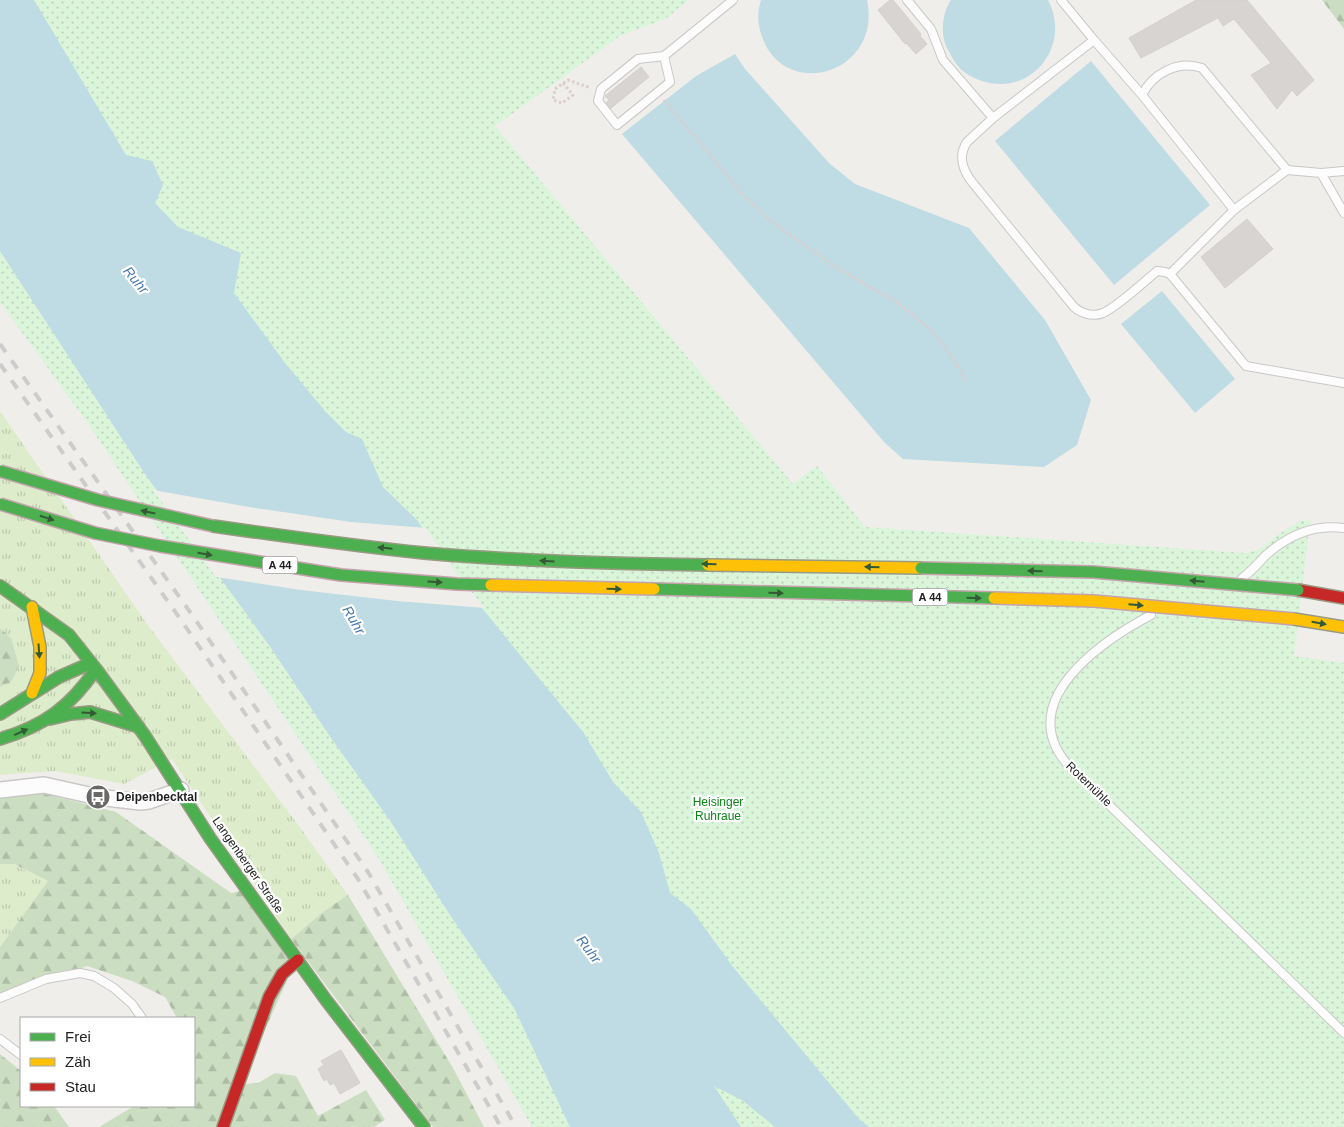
<svg xmlns="http://www.w3.org/2000/svg" width="1344" height="1127" font-family="Helvetica,sans-serif">
  <style>
    .grass { fill: url(#grass-tufts) }
    .forest { fill: url(#forest-firs) }
    .park { fill: url(#park-dots) }
    .water { fill: #bfdbe3 }
    .pier { fill: #f0eeeb }
    .building { fill: #d7d4d2; stroke: #d3d0cc }
    .lines { fill: none; stroke-linecap: round; stroke-linejoin: round }
    .lane-casing { stroke: #c9c8c7; stroke-width: 10 }
    .street-casing { stroke: #c9c8c7; stroke-width: 18 }
    .fast-casing { stroke: #999a82; stroke-width: 14 }
    .slow-casing { stroke: #999a82; stroke-width: 14 }
    .jam-casing { stroke: #999a82; stroke-width: 14 }
    .path { stroke: #dccecd; stroke-width: 3; stroke-dasharray: 2.5 2.5; stroke-linecap: butt }
    .lane { stroke: #fdfcfc; stroke-width: 8 }
    .street { stroke: #fdfcfc; stroke-width: 15 }
    .fast { stroke: #4caf50; stroke-width: 11 }
    .slow { stroke: #ffc107; stroke-width: 11 }
    .jam { stroke: #c62828; stroke-width: 11 }
    .rail { stroke: #ccc; stroke-width: 4; stroke-dasharray: 10 10; stroke-linecap: butt }
    .fast-bridge-casing { stroke: #c5a2ac; stroke-width: 14; stroke-linecap: butt }
    .slow-bridge-casing { stroke: #c5a2ac; stroke-width: 14; stroke-linecap: butt }
    .fast-bridge { stroke: #4caf50; stroke-width: 11 }
    .slow-bridge { stroke: #ffc107; stroke-width: 11 }
    .oneway { fill: #335a34 }
    .labels { text-anchor: middle; stroke-width: 4.5; stroke-linejoin: round; paint-order: stroke }
    .shield { fill: #fff; stroke: #646464; stroke-width: 1 }
    .shield-label { font-size: 11px; font-weight: bold; fill: #222 }
    .street-label { font-size: 12px; fill: #222; stroke: #fff }
    .poi-label { font-size: 12px; font-weight: bold; fill: #222; stroke: #fff; text-anchor: start }
    .park-label { font-size: 12px; fill: #0c8416; stroke: #fff }
    .water-label { font-size: 14px; font-style: italic; fill: #4a7aab; stroke: #fff }
  </style>
  <defs>
    <pattern id="grass-tufts" width="24" height="20" patternUnits="userSpaceOnUse" patternTransform="scale(1.25)"><rect width="24" height="20" fill="#ddeccb"/><path d="M3 7l-1-3M5 7V3M7 7l1-3M15 17l-1-3M17 17v-4M19 17l1-3" fill="none" stroke="#bdcaae"/></pattern>
    <pattern id="forest-firs" width="22" height="20" patternUnits="userSpaceOnUse" patternTransform="scale(1.25)"><rect width="22" height="20" fill="#cbdec1"/><path d="M5 1l3.5 6h-7zM16 11l3.5 6h-7z" fill="#aebea6"/></pattern>
    <pattern id="park-dots" width="8" height="8" patternUnits="userSpaceOnUse" patternTransform="scale(1.25)"><rect width="8" height="8" fill="#daf5da"/><path d="M2 2h.1M6 6h.1" fill="none" stroke="#bbd2bb" stroke-width="1.8" stroke-linecap="round"/></pattern>
  </defs>
  <rect width="100%" height="100%" fill="#f0eeeb"/>
  <path class="grass" d="M0 411 147 624 299 826 348 895 324 911 291 939 172 759 124 784 55 771 0 775V687L11 682V638L0 628Z
    M0 864H13L48 881 0 947Z"/>
  <path class="forest" d="M1322 0H1344V29Z
    M0 628 11 638 19 666 11 682 0 687Z
    M34 791 116 812 231 893 249 889 296 960 222 1127H99L134 1106H194V1018H177L165 997 132 981 87 966 0 996V947L48 881 14 864H0V798Z
    M348 895 453 1068 484 1127H433L291 939 324 911Z
    M0 1054 21 1071V1106H54L69 1127H0Z
    M275 1073 296 1076 318 1116 366 1090 385 1120 374 1127H224L239 1085 258 1083Z"/>
  <path class="park" d="M0 0H688L667 18 620 36 495 126 793 484 817 466 865 527 1245 553 1258 550 1279 534 1300 521 1310 520 1294 656 1344 663V1127H532L379 859 84 418 0 302Z"/>
  <path class="water" d="M0 0H34L126 155 152 161 163 185 155 203 178 227 241 253 234 293 285 363 325 411 346 432 362 439 383 487 417 520 454 574 583 732 613 782 641 812 659 853 670 893 691 909 733 967 859 1119 869 1127H775L742 1100 714 1086 741 1127H570L514 1008 450 915 391 822 329 735 271 648 145 474 0 251Z
    M761 0H867C882 70 793 100 765 44 758 29 756 16 761 0Z
    M951 0H1048C1072 45 1032 97 982 81 973 78 963 73 957 65 953 60 950 53 947 48 940 35 942 13 951 0Z
    M735 54 745 69 829 163 855 184 969 228 1045 320 1091 400 1077 445 1044 467 903 459 884 442 622 134 696 76Z
    M1091 61 1210 205 1114 285 995 141Z
    M1162 291 1235 379 1195 413 1121 324Z"/>
  <path class="pier" d="M153 490 249 507 351 522 426 528 456 573 485 608 397 601 301 590 216 577Z"/>
  <path class="building" d="M890 0H893L921 34 920 36 927 44 916 54 906 43 905 44 878 10Z
    M1196 0H1247L1314 80 1297 96 1292 90 1277 109 1251 75 1271 63 1234 19 1223 26 1218 18 1141 58 1129 38Z
    M641 67 649 77 610 109 605 104 609 100 605 96Z
    M1247 219 1273 249 1225 288 1201 257Z
    M341 1050 360 1083 340 1094 334 1083 330 1085 327 1079 324 1081 318 1069 324 1065 321 1061Z"/>
  <g class="lines">
    <defs>
      <path id="lane" d="M907 0 931 29 943 60 993 118
        M1061 0 1094 40
        M664 56 670 82 617 125 598 101 601 89 638 59 664 56 733 0
        M1142 95 1234 210 1287 170 1321 173
        M1287 170 1202 68C1178 60 1153 73 1142 95L1094 40 993 118 967 142C958 156 962 169 972 182L1074 307C1082 314 1093 317 1103 313 1117 307 1144 282 1157 271L1165 272 1170 274 1246 366 1344 383
        M1344 171 1321 173 1344 213
        M1170 274 1234 210
        M1242 578C1251 572 1258 564 1265 556 1288 535 1313 524 1344 528
        M1151 615C1100 642 1013 702 1068 765L1344 1033
        M0 998 46 979 80 973 94 976 114 988 132 1004 142 1018
        M0 1039 21 1055"/>
      <path id="street" d="M0 790 44 785 98 797 140 802 149 801 181 790"/>
      <path id="fast" d="M213 526C283 536 353 546 424 553 518 561 613 564 708 565
        M0 586 69 635 96 669 145 736 210 838 326 1000 424 1127
        M0 714 59 677 91 663
        M50 719 71 714 90 712 139 727
        M0 739C44 726 70 707 96 669"/>
      <path id="slow" d="M708 565 921 568
        M32 607 40 647V673L32 693
        M1294 619 1344 627"/>
      <path id="jam" d="M1298 590 1344 598
        M223 1127 269 997 282 974 298 960"/>
    </defs>
    <use href="#lane" class="lane-casing"/>
    <use href="#street" class="street-casing"/>
    <use href="#fast" class="fast-casing"/>
    <use href="#slow" class="slow-casing"/>
    <use href="#jam" class="jam-casing"/>
    <path class="path" d="M563 83 573 95 562 103 553 100 555 89 568 80 591 88
      M664 100 745 197 771 221 803 244 840 270 895 301 914 316 933 332 951 356 966 380"/>
    <use href="#lane" class="lane"/>
    <use href="#street" class="street"/>
    <use href="#fast" class="fast"/>
    <use href="#slow" class="slow"/>
    <use href="#jam" class="jam"/>
    <path class="rail" d="M0 344 190 612 368 872 516 1127
      M0 364 181 620 358 879 501 1127"/>
    <defs>
      <path id="fast-bridge" d="M0 471 98 500 213 526
        M0 504 95 533 160 546 341 575 457 584 491 585
        M921 568 1093 572 1298 590
        M654 589 994 598"/>
      <path id="slow-bridge" d="M491 585 654 589
        M994 598 1094 601 1294 619"/>
    </defs>
    <use href="#fast-bridge" class="fast-bridge-casing"/>
    <use href="#slow-bridge" class="slow-bridge-casing"/>
    <use href="#fast-bridge" class="fast-bridge"/>
    <use href="#slow-bridge" class="slow-bridge"/>
  </g>
  <defs><path id="oneway-solid" d="M-6-.8H1V-3.2L6.5 0L1 3.2V.8H-6Z" transform="scale(1.25)"/></defs>
  <g class="oneway">
    <use href="#oneway-solid" transform="translate(148 512) rotate(-168)"/>
    <use href="#oneway-solid" transform="translate(47 518) rotate(17)"/>
    <use href="#oneway-solid" transform="translate(385 548) rotate(-174)"/>
    <use href="#oneway-solid" transform="translate(205 554) rotate(10)"/>
    <use href="#oneway-solid" transform="translate(547 561) rotate(-176)"/>
    <use href="#oneway-solid" transform="translate(709 564) rotate(-179)"/>
    <use href="#oneway-solid" transform="translate(872 567) rotate(-179)"/>
    <use href="#oneway-solid" transform="translate(1035 571) rotate(-179)"/>
    <use href="#oneway-solid" transform="translate(1197 581) rotate(-175)"/>
    <use href="#oneway-solid" transform="translate(435 582) rotate(4)"/>
    <use href="#oneway-solid" transform="translate(614 589) rotate(2)"/>
    <use href="#oneway-solid" transform="translate(776 593) rotate(2)"/>
    <use href="#oneway-solid" transform="translate(974 598) rotate(1)"/>
    <use href="#oneway-solid" transform="translate(1136 605) rotate(5)"/>
    <use href="#oneway-solid" transform="translate(1319 623) rotate(10)"/>
    <use href="#oneway-solid" transform="translate(39 651) rotate(86)"/>
    <use href="#oneway-solid" transform="translate(89 713) rotate(3)"/>
    <use href="#oneway-solid" transform="translate(21 732) rotate(-24)"/>
  </g>
  <defs>
    <symbol id="bus-disc" viewBox="-11 -11 22 22"><circle r="9.5" fill="#6a6968" stroke="#fff"/><path d="M-5-6H5V4H4V6H2V4H-2V6H-4V4H-5ZM-3.5-4V0h7V-4ZM-3.5 1.2v1.5H-2V1.2ZM2 1.2v1.5H3.5V1.2Z" fill="#fff"/></symbol>
  </defs>
  <g fill-rule="evenodd">
    <use href="#bus-disc" x="84" y="783" width="28" height="28"/>
  </g>
  <g class="labels">
    <g class="shield">
      <rect x="262.5" y="556.5" width="35" height="17" rx="4"/>
      <rect x="912.5" y="588.5" width="35" height="17" rx="4"/>
    </g>
    <g class="shield-label">
      <text x="280" y="569">A 44</text>
      <text x="930" y="601">A 44</text>
    </g>
    <g class="street-label">
      <text transform="translate(1089 784) rotate(44)" y="4">Rotemühle</text>
      <text transform="translate(248 865) rotate(55)" y="4">Langenberger Straße</text>
    </g>
    <g class="poi-label">
      <text x="116" y="801">Deipenbecktal</text>
    </g>
    <g class="park-label">
      <text x="718" y="806">Heisinger<tspan x="718" dy="14">Ruhraue</tspan></text>
    </g>
    <g class="water-label">
      <text transform="translate(136 280) rotate(50)" y="5">Ruhr</text>
      <text transform="translate(354 620) rotate(60)" y="5">Ruhr</text>
      <text transform="translate(589 949) rotate(53)" y="5">Ruhr</text>
    </g>
  </g>
  <rect x="20" y="1017" width="175" height="90" fill="#ffffff" stroke="#a7a7a7"/>
  <rect x="30" y="1033" width="25" height="8" fill="#4caf50" stroke="#a7a7a7"/>
  <text x="65" y="1042" font-size="15" fill="#222222">Frei</text>
  <rect x="30" y="1058" width="25" height="8" fill="#ffc107" stroke="#a7a7a7"/>
  <text x="65" y="1067" font-size="15" fill="#222222">Zäh</text>
  <rect x="30" y="1083" width="25" height="8" fill="#c62828" stroke="#a7a7a7"/>
  <text x="65" y="1092" font-size="15" fill="#222222">Stau</text>
</svg>
